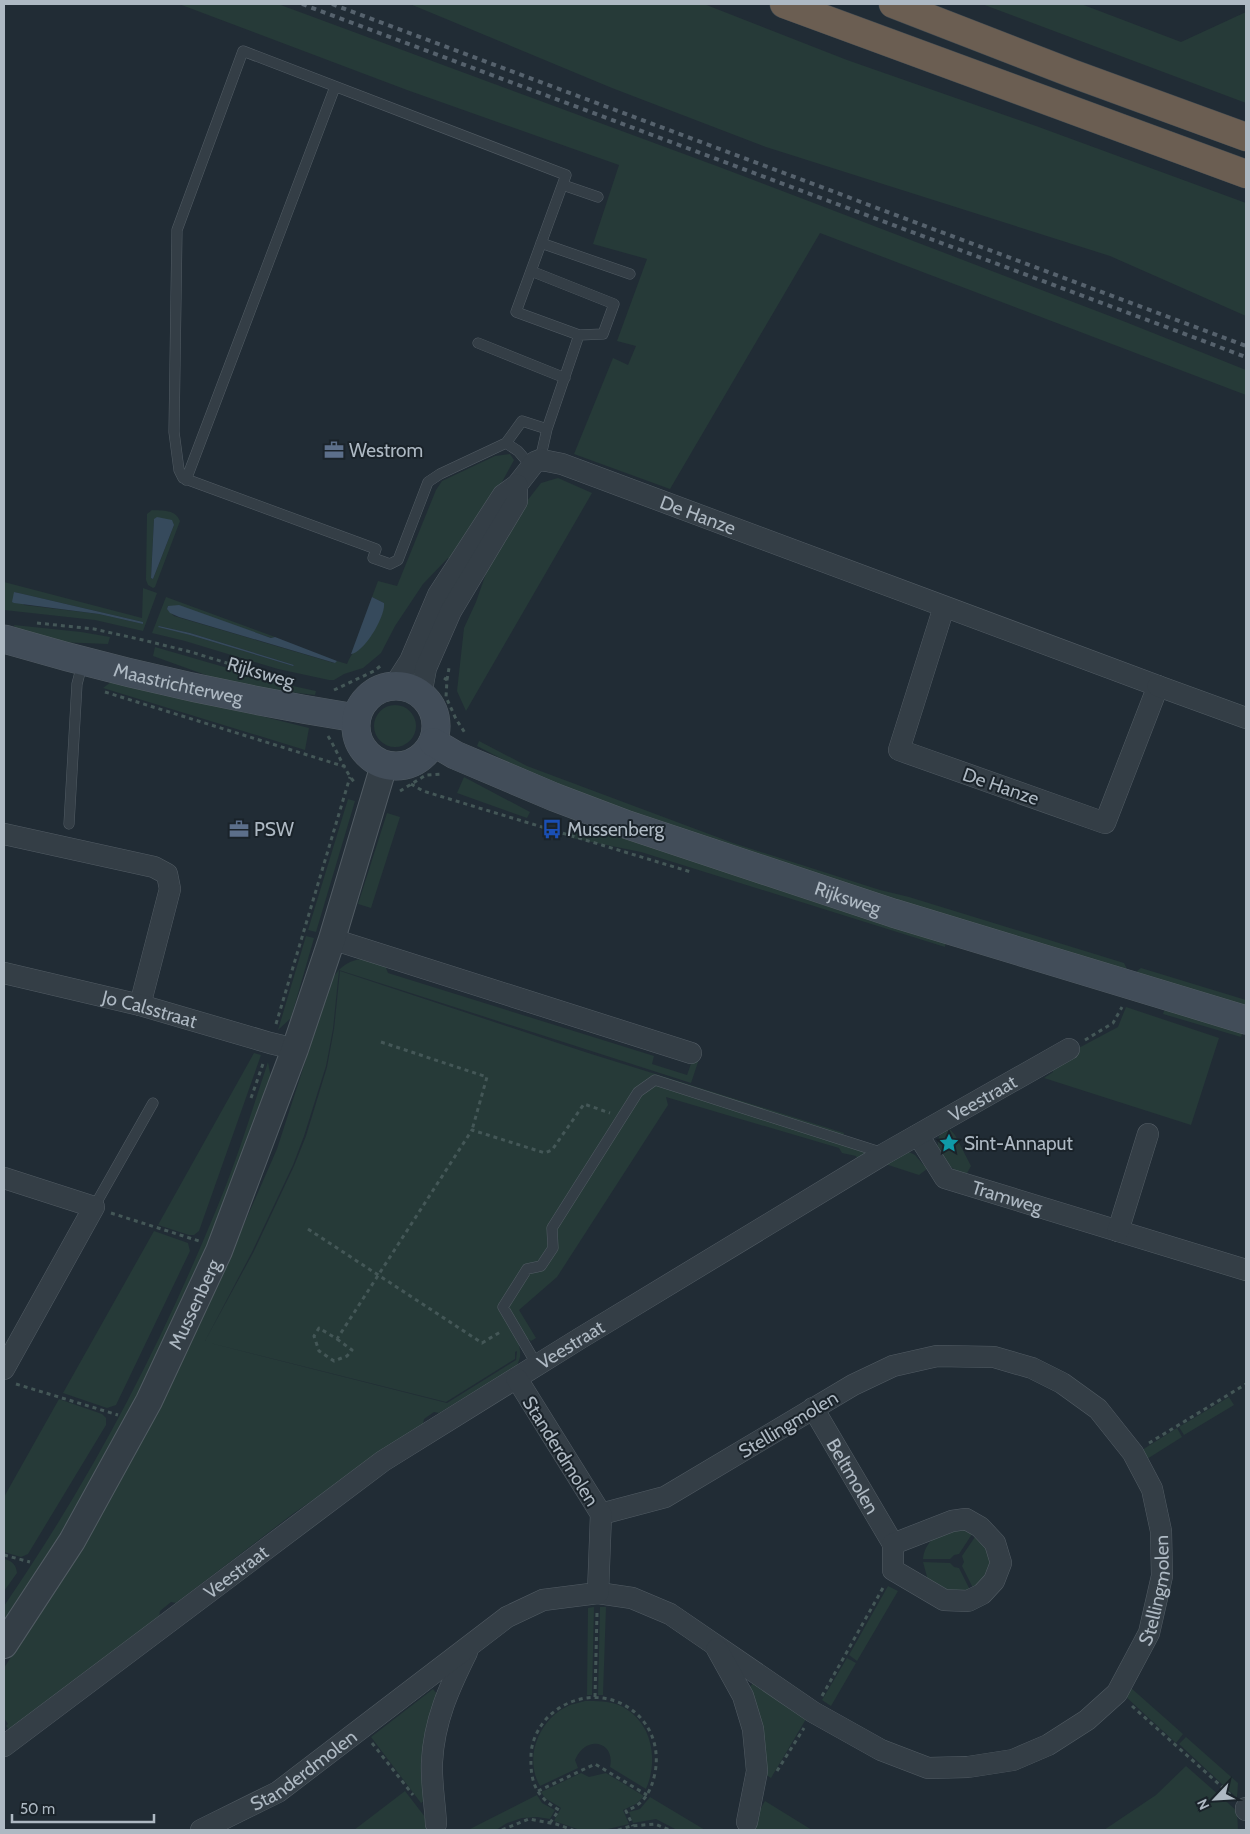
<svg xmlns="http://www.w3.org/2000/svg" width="1250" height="1834" font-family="Cabin,sans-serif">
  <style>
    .green { fill: #263a38; fill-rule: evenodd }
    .water { fill: #364a5c }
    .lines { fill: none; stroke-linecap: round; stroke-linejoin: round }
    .service-casing { stroke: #525c64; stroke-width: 11 }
    .minor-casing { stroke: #525c64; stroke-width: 22 }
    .tertiary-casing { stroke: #525c64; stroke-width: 28 }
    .secondary-casing { stroke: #525c64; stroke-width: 29 }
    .motorway-casing { stroke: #3f4950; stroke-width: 29 }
    .path { stroke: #445757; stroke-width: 3; stroke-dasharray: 4 4; stroke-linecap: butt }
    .service { stroke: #343e46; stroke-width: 10 }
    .minor { stroke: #343e46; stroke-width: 21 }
    .tertiary { stroke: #343e46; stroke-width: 26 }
    .secondary { stroke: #424d59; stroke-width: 28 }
    .motorway { stroke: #6b5e52; stroke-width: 28 }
    .rail { stroke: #56626d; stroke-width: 4; stroke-dasharray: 5 5; stroke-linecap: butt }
    .labels { text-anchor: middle; stroke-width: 4; stroke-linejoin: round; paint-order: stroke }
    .poi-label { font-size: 19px; fill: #aeb9c3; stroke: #1a232a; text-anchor: start }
    .street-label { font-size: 19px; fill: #aeb9c3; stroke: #1a232a }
  </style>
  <rect width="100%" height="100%" fill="#212c35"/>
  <path class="green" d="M179 4H278L722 168 1123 321 1246 370V395L820 233 670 489 574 454 613 358 628 365 636 346 617 341 647 259 593 244 619 165 407 90Z
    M410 4H704L847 60 1036 126 1246 203V316L1110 256 766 147 612 88Z
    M982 4H1081L1181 42 1246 12V103Z
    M510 454 514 460 502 482 455 557 453 561 448 558 423 584 395 626 381 653 363 668 344 674 334 680H329L278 669 185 641 152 633 166 597 275 637 272 638 168 606 167 609 174 616 334 663 337 661 347 664C356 640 380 637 384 603L372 597 378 581 397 586 436 490 442 481 495 456ZM159 626 190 633 294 665 293 666 190 635 159 627Z
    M558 478 592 493 466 711 457 691 464 628 476 602 490 562 516 515 541 483Z
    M152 510C163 511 175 509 180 521L155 587 153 588 148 585 146 580 147 514ZM154 519 174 525 153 579 151 578Z
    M4 582 142 618 143 588 157 593 143 631 95 620 4 610ZM14 592 143 622V624L99 614 24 605Z
    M14 625 81 632 110 637 108 644 58 642 15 630Z
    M155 647 279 683 316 691 315 695 272 690 228 683 153 656Z
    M111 682 162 695 257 715 309 728 305 750 103 688Z
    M374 726a21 21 0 1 1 42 0a21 21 0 1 1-42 0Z
    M479 741 527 766 733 843 880 890 909 897 1124 963 1127 969 1124 972 642 820 519 768 477 746Z
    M464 777 530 812 527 818 457 793Z
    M348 799 355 801 316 932 308 930Z
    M387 813 400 817 371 908 358 904Z
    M570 828 621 837 946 942 945 947 641 852 567 837Z
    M306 936 314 938 291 1018 278 1030Z
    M366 958 384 963 388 973 654 1056 652 1064 687 1075 692 1061 699 1059 691 1083 339 970 333 1029 326 1066 304 1136 293 1165 252 1252 205 1341 253 1253 294 1166 306 1136 327 1067 334 1029 340 971 585 1052 844 1133 843 1136 878 1147 857 1158 856 1156 842 1153 839 1148 666 1097 668 1105 557 1277 519 1310 536 1338 531 1341 528 1339 519 1345C521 1354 521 1358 516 1367L439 1413 434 1412 424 1419 423 1424 294 1513 176 1603 171 1602 160 1611 159 1618 10 1731 6 1726 8 1724 4 1718V1668L56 1586 234 1247 277 1149 332 979C341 965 350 960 366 958ZM206 1342 446 1402 515 1359V1352L517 1351 516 1360 447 1403Z
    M1141 968 1246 1000V1010L1136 975 1137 971Z
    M1126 1007 1219 1038 1191 1125 1044 1078 1053 1072 1051 1066 1073 1051 1118 1027Z
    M1165 1008 1243 1032 1241 1037 1163 1014Z
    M254 1053 261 1055 199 1231 194 1235H189L158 1225Z
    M268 1062 271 1078 187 1301 78 1508 4 1622V1606C95 1473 165 1338 225 1188 241 1147 254 1104 268 1062Z
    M947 1126 955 1135 971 1166 966 1175C945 1169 926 1144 947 1126Z
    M909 1152 915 1155 927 1169 919 1175 882 1163 900 1153Z
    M154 1231 188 1243 190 1251 116 1405 107 1408 63 1393Z
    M1229 1397 1234 1405 1184 1435 1179 1427Z
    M59 1399 102 1414 106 1418V1425L28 1554 21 1557 4 1552V1497Z
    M1177 1428 1182 1437 1147 1459 1142 1450Z
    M949 1527 974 1531 959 1554 954 1555 950 1559H923C925 1542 936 1536 949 1527Z
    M977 1534 984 1539 991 1563 988 1575 974 1590 962 1566 964 1562 962 1556Z
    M4 1559C12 1561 16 1564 17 1573L4 1591Z
    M923 1562 950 1563 954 1567 959 1568 971 1592 958 1595 935 1587 927 1577Z
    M888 1586 898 1591 857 1661 849 1655Z
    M594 1607 592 1695H587L588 1608Z
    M600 1607H606L603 1695H598Z
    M847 1658 856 1663 831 1706 822 1700Z
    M753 1683 806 1719 771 1778 763 1773 747 1690Z
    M1131 1688 1183 1734 1176 1743 1125 1696Z
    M433 1689 438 1695 428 1798 421 1803 371 1737Z
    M585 1701C596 1701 609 1701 619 1705 652 1720 659 1759 646 1789L610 1767C616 1743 587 1733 575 1760L578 1768 540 1786C524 1759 538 1721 566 1707 571 1704 579 1703 585 1701Z
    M1186 1737 1238 1783 1237 1798 1179 1744Z
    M1186 1766 1237 1811 1238 1830H1104L1156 1795Z
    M581 1773 589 1777 606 1773 644 1796 636 1804 623 1810 629 1824 604 1830H580L554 1821 561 1808 545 1798 541 1792Z
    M405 1791 435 1830H354Z
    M537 1795 542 1803 555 1810 550 1819 537 1817 522 1818 507 1823 496 1830H468Z
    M650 1797 705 1830H677L656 1819 633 1823 629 1812 640 1809Z
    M765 1801 812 1830H748Z"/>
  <path class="water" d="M157 517 172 520 174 525 153 579 151 578 154 519Z
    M14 592 23 594 143 622V624L99 614 14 603 12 602Z
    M372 597 384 603C386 616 364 653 351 654Z
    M179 605 271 638 275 637 337 661 335 663 179 617 170 613 167 609 168 606Z
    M159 626 190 633 294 665 293 666 190 635 158 627Z"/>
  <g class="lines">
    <defs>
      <path id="service" d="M563 185 598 197
        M541 243 630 274
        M531 271 614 304 603 334 579 335
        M478 343 565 378
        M506 443 522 421 547 429
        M531 466 518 451 506 443 440 474 428 482 398 560 390 564 373 558 376 549 183 478 179 470 174 432 177 230 243 51 566 175 516 312 579 335 547 429 540 460
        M186 480 335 87
        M69 824 77 684 83 661
        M94 1207 153 1103
        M537 1365 503 1307 527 1269 541 1266 553 1248 552 1228 638 1092 655 1080 883 1153"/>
      <g id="minor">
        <path id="s1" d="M394 686 410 661 438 595 503 495 517 485 535 462 540 460 547 461 562 464 1158 686 1105 823 899 750 944 607"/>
        <path d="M1158 686 1246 718"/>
        <path d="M421 695 426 668 451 611 517 501V485"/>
        <path d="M4 834 154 867 167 874 170 889 140 1005"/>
        <path d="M332 939 691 1053"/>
        <path id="s2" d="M4 973 140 1005 270 1043 295 1049"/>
        <path id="s3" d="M918 1135 945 1178 1246 1270"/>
        <path d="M4 1178 94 1207 4 1369"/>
        <path d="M1118 1231 1148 1134"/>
        <path id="s4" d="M813 1408 893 1544"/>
        <path d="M966 1519 980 1527 995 1543 1001 1563 994 1581 982 1594 968 1601 944 1600 893 1570V1544L952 1521Z"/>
        <path id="s5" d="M598 1593 632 1598 670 1614 813 1712 881 1750 928 1768 968 1767 1013 1760 1048 1745 1087 1720 1117 1693 1149 1633 1162 1576 1161 1531 1152 1489 1133 1453 1098 1409 1062 1383 1032 1368 994 1357 937 1356 893 1366 853 1385 665 1497 601 1514"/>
        <path d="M717 1649 743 1696 753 1729 757 1771 747 1822"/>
        <path id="s6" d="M4 1746 383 1461 579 1339 884 1154 1069 1049"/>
        <path d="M1246 1808V1810"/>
        <path d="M436 1824C435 1803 431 1782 432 1762 434 1721 449 1688 467 1652"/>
        <path id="s7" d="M201 1830 278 1792 507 1617 543 1600 598 1593 601 1514 517 1379"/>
      </g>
      <g id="tertiary">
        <path id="s8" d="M4 1645 72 1541 149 1401 219 1251 295 1049 332 939 384 765"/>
      </g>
      <g id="secondary">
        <path id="s9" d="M4 639C119 673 237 699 356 718"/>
        <circle cx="396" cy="726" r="40"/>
        <path id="s10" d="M433 742 455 755 554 797 628 825 893 913 1246 1020"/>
      </g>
      <path id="motorway" d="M784 4 1246 174
        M893 4 1071 73 1246 137"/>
    </defs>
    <use href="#service" class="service-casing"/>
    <use href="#minor" class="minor-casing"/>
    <use href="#tertiary" class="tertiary-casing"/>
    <use href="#secondary" class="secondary-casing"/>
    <use href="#motorway" class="motorway-casing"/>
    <path class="path" d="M37 623 94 629 143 640 191 652 282 680
      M444 678 447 680 446 697 456 719 465 733
      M447 680 449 668
      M334 690 374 671 383 664
      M105 692 346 767
      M328 736C338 752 344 771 356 784
      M411 784 423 791 691 872
      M400 791 426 775 442 774
      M276 1024 350 777
      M1085 1040 1113 1023 1122 1007
      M381 1042 487 1077 472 1130
      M251 1098 264 1061
      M111 1213 199 1241
      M308 1229 482 1343 502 1331
      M337 1339 352 1350 347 1356 334 1361 319 1351 314 1336 319 1328 337 1339 472 1130 545 1153 552 1150 584 1104 610 1113
      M16 1384 118 1415
      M1149 1443 1246 1384
      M4 1555 30 1562
      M822 1696 884 1586
      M595 1697 597 1613
      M1132 1706 1231 1795
      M372 1743 413 1795
      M777 1771 804 1728
      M538 1791 595 1764 647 1795
      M550 1823 559 1810C536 1797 530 1782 531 1756 531 1742 538 1728 547 1718 593 1672 667 1709 655 1773 651 1792 644 1804 626 1811L633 1826
      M502 1830 529 1819 556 1824 573 1830
      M618 1830 631 1826 655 1824 670 1830"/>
    <use href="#service" class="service"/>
    <use href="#minor" class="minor"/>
    <use href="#tertiary" class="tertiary"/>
    <use href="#secondary" class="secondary"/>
    <use href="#motorway" class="motorway"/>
    <path class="rail" d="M302 4 1246 357
      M332 4 1246 346"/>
  </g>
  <defs>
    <symbol id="office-bare" viewBox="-9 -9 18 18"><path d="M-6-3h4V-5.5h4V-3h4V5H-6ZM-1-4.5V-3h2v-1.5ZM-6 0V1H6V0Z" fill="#5c6f8a" stroke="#1a232a" stroke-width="2.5" paint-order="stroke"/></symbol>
    <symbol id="bus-bare" viewBox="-9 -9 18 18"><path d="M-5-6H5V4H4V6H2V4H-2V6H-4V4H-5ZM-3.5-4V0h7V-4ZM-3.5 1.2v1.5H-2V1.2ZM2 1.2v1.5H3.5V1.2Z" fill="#1a4fb4" stroke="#1a232a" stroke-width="2.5" paint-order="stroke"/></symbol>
    <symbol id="sight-bare" viewBox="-9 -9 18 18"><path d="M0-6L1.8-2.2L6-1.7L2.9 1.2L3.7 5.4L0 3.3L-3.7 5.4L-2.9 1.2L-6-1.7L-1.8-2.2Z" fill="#0f9aa8" stroke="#1a232a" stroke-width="2.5" paint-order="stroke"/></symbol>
  </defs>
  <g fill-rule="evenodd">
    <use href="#office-bare" x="320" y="436" width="28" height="28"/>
    <use href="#office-bare" x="225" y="815" width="28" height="28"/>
    <use href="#bus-bare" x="538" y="815" width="28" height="28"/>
    <use href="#sight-bare" x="935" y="1129" width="28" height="28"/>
  </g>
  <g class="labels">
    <g class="poi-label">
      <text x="349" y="457">Westrom</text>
      <text x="254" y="836">PSW</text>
      <text x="567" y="836">Mussenberg</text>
      <text x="964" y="1150">Sint-Annaput</text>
    </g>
    <g class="street-label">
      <text dy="7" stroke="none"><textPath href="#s1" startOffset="440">De Hanze</textPath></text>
      <text transform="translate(261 672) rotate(16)" y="7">Rijksweg</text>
      <text dy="7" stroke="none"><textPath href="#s9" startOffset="180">Maastrichterweg</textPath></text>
      <text transform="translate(1001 786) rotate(19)" y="7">De Hanze</text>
      <text dy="7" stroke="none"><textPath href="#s10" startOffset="444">Rijksweg</textPath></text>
      <text dy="7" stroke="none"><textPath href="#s2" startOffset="150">Jo Calsstraat</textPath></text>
      <text dy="7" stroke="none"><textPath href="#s6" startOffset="1175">Veestraat</textPath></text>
      <text dy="7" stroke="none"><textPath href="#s3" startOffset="116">Tramweg</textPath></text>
      <text dy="7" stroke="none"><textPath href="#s8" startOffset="391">Mussenberg</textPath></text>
      <text dy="7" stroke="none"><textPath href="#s6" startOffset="695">Veestraat</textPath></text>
      <text transform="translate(788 1424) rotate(-31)" y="7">Stellingmolen</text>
      <text transform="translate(561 1451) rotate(58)" y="7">Standerdmolen</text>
      <text dy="7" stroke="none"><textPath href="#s4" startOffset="79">Beltmolen</textPath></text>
      <text dy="7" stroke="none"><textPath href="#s6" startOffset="290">Veestraat</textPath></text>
      <text dy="7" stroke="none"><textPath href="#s5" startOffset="699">Stellingmolen</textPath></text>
      <text dy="7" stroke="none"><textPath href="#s7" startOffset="119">Standerdmolen</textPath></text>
    </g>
  </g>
  <rect width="1250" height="1834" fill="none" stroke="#aeb9c3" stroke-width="10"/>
  <g transform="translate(1215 1799) rotate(245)" stroke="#1a232a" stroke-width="4" paint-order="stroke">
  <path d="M0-4L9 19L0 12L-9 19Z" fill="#aeb9c3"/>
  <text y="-8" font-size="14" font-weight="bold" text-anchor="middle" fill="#aeb9c3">N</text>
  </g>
  <path d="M12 1814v8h142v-8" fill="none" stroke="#aeb9c3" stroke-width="2.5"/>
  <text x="20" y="1814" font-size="15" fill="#aeb9c3" stroke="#1a232a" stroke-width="4" paint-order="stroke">50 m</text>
</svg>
